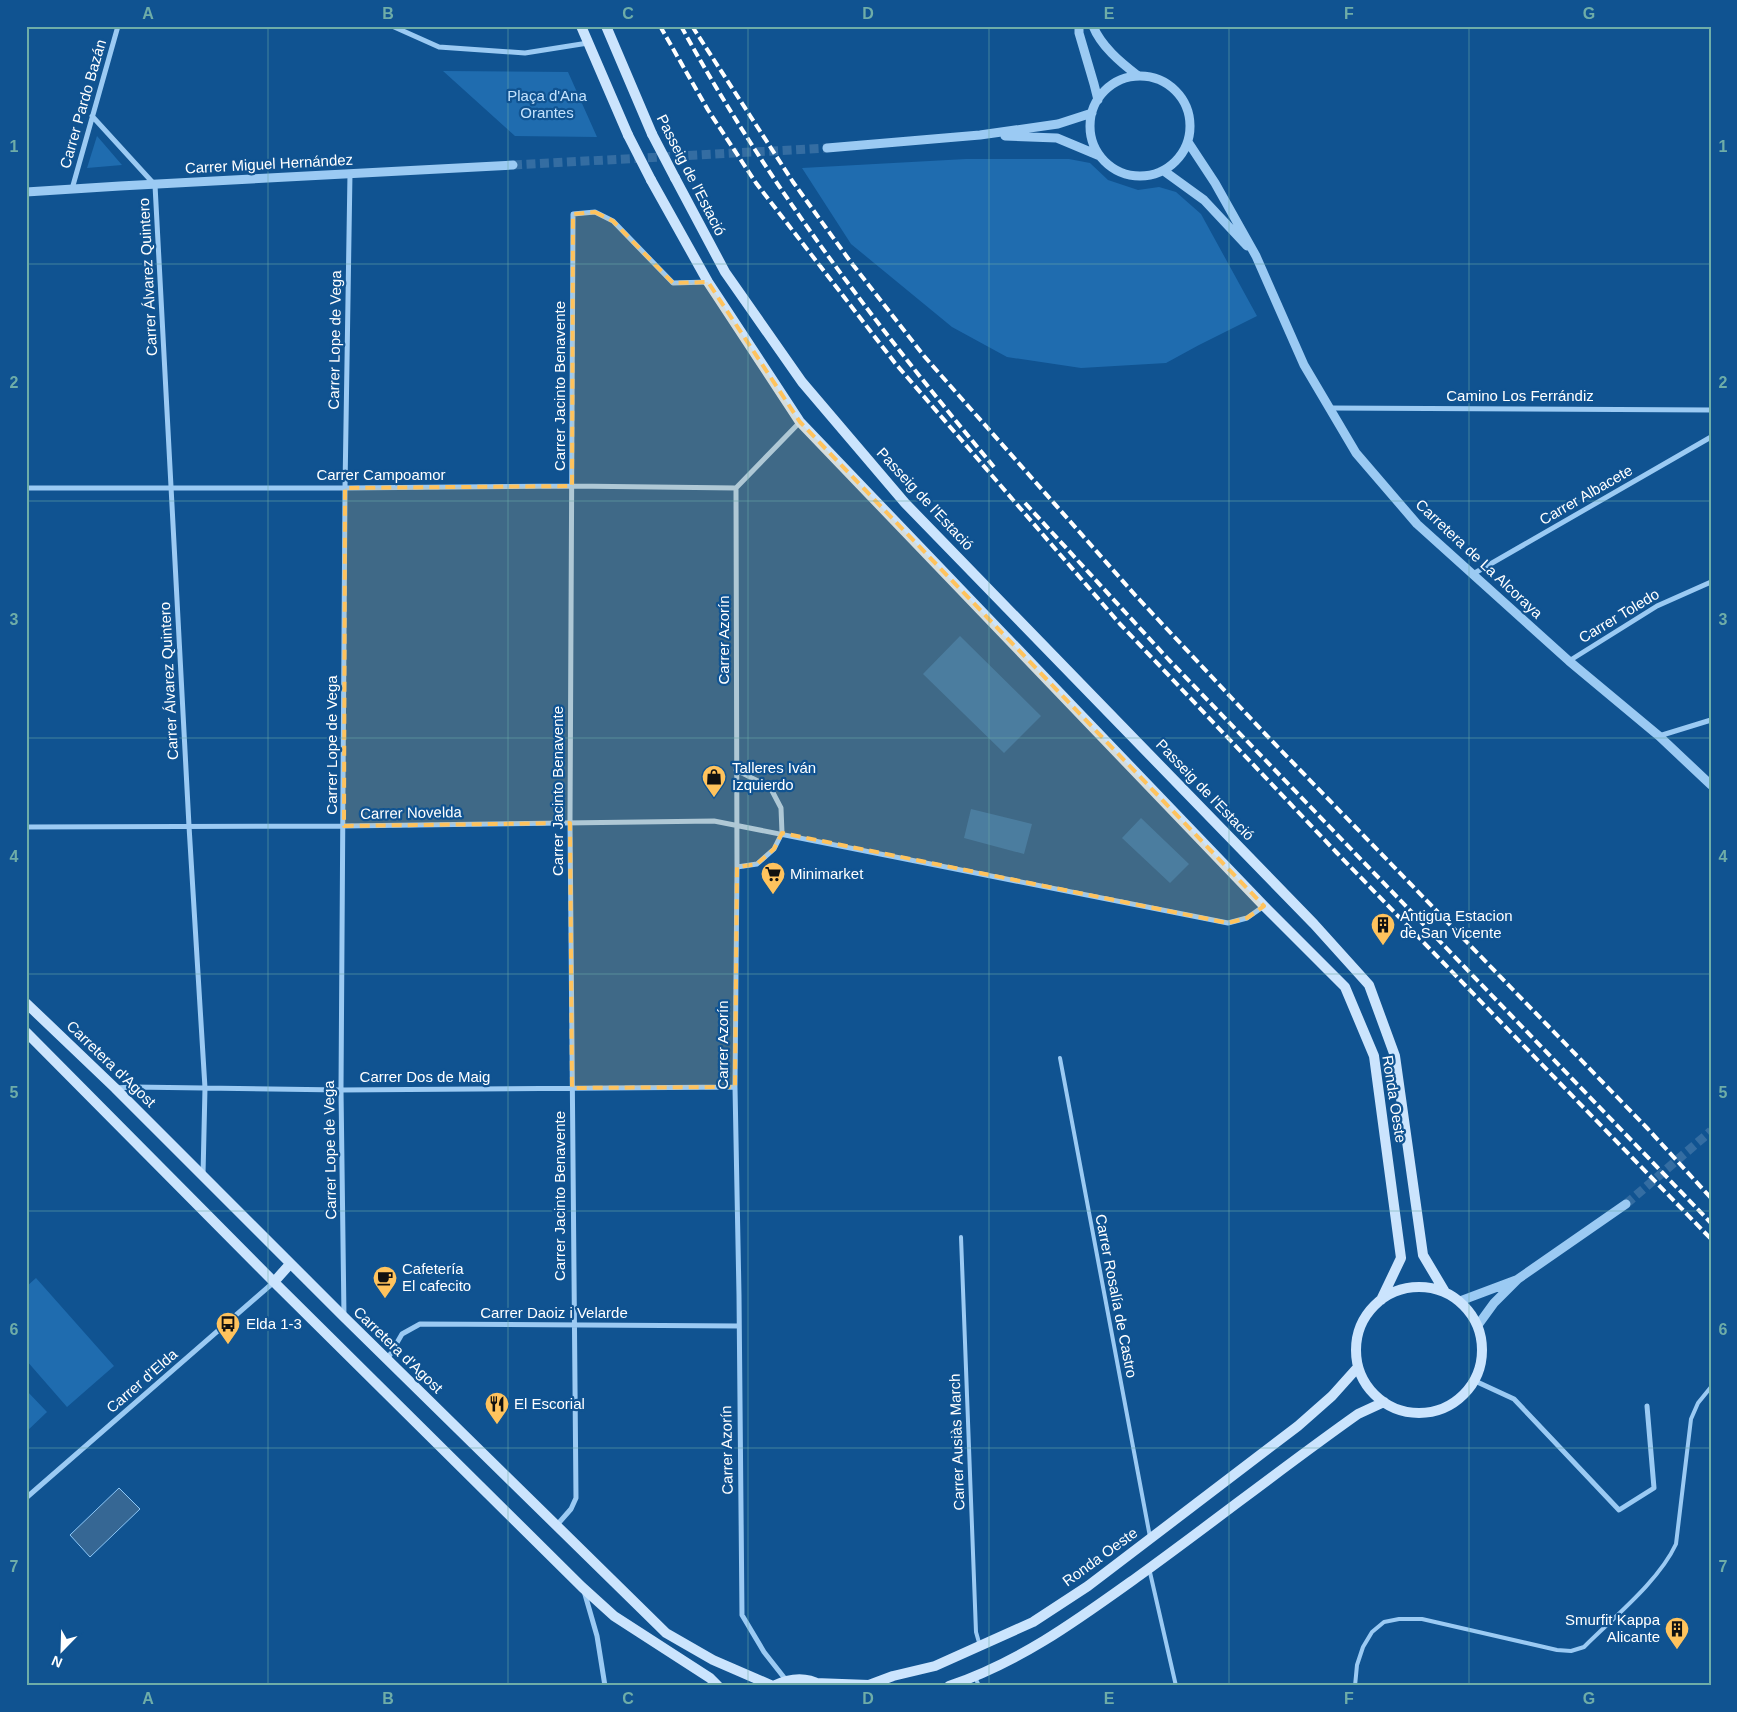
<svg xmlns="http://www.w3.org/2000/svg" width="1737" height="1712" font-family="Arial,sans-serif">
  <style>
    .green { fill: #1f6caf }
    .water { fill: #366794; stroke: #8dc7f7 }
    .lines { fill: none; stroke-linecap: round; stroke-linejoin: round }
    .tertiary-tunnel { stroke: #346da2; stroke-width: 9; stroke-dasharray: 9 4.5; stroke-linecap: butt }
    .service { stroke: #9bcaf3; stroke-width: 4 }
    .minor { stroke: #9bcaf3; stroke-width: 5 }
    .tertiary { stroke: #9bcaf3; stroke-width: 9 }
    .secondary { stroke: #cbe4fd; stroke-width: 10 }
    .rail { stroke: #fff; stroke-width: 4; stroke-dasharray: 9 4; stroke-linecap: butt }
    .secondary-bridge { stroke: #cbe4fd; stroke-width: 10 }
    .marked { fill: #ffc35d; fill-opacity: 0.2; stroke: #ffc35d; stroke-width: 4; stroke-dasharray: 10 6; stroke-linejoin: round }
    .grid { fill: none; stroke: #6fada8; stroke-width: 1; stroke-opacity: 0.55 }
    .labels { text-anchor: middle; stroke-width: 4.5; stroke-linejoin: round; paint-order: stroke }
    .park-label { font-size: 15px; fill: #c3e2fd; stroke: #105391 }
    .street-label { font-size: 15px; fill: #fff; stroke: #105391 }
    .poi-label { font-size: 15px; fill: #fff; stroke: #105391; text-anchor: start }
    .neatline { fill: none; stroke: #6fada8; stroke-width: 2 }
    .grid-label { font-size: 16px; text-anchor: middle; font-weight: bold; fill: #6fada8 }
  </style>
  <rect width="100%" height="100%" fill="#105391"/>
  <path class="green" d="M443 71 568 72 597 137 515 136Z
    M97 136 122 165 87 168Z
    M966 159H1069L1090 163 1108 180 1138 190 1159 187 1176 192 1201 214 1257 316 1199 345 1166 363 1081 368 1007 357 952 327 851 244 802 168Z
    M960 636 1041 716 1004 753 923 674Z
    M971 809 1032 824 1024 854 964 838Z
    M1141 818 1189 864 1170 883 1122 838Z
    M36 1278 114 1366 67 1407 26 1360V1287Z
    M26 1390 47 1412 26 1432Z"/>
  <path class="water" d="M119 1488 140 1509 90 1557 70 1535Z"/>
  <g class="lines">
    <path class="tertiary-tunnel" d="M513 165 827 148
      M1626 1204 1711 1131"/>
    <path class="service" d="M1060 1058 1150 1537
      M961 1237 976 1632 980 1646
      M1149 1568 1176 1686
      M975 1677 979 1686
      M1355 1686 1357 1665 1363 1647 1372 1632 1384 1622 1399 1619H1422L1557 1650 1571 1651 1584 1647C1614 1617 1659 1581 1676 1544L1691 1419 1698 1403 1711 1387"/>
    <path class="minor" d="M392 26 439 47 525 53 588 43
      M92 116 155 185 189 826 205 1088 203 1175
      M72 189 118 26
      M1330 408 1711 410
      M26 488H345L572 486 736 488
      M1473 574 1711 437
      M1569 661 1657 606 1711 582
      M1659 736 1711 720
      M736 770 770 787 781 808 782 833 774 849 757 864 737 867
      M26 827 344 826 714 821 1228 923 1247 918 1264 906
      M115 1088 133 1087 341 1090 735 1087
      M344 1317 341 1090 345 488 350 173
      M387 1360 402 1334 420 1324 739 1326
      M1475 1381 1514 1399 1619 1510 1654 1488 1647 1406
      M26 1498 274 1282
      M557 1525 571 1509 576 1498 570 823 573 214 595 212 613 221 673 283 708 282
      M584 1591 597 1636 605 1686
      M786 1680 764 1652 742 1615 739 1295 735 1087 737 867 736 488 800 422"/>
    <path class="tertiary" d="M1079 26V33L1094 84 1098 100
      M1093 26C1101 46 1120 62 1137 75
      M1090 126a50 50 0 1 1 100 0a50 50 0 1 1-100 0Z
      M1005 136 1057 138 1100 156
      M1188 142 1215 183 1256 256 1304 365 1356 453 1417 524 1569 661 1659 736 1711 785
      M827 148 980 135 1058 124 1092 113
      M1164 171 1204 200 1247 246
      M26 192 120 186 513 165
      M1460 1301 1516 1280
      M1478 1325 1494 1303 1518 1279 1626 1204"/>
    <path class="secondary" d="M581 26 628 135
      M606 26 652 134
      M675 178 725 272 802 382 905 503 1314 924 1369 985 1395 1056 1423 1255 1445 1292
      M651 180 708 282 800 422 1264 906 1345 987 1374 1056 1401 1258 1381 1300
      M26 1003 115 1088 344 1317 666 1633 713 1660 773 1686
      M26 1032 274 1282 582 1587 614 1616 710 1678 718 1686
      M274 1282 290 1264
      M1356 1350a63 63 0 1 1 126 0a63 63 0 1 1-126 0Z
      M815 1683 869 1685 893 1676 935 1666 1033 1622 1088 1586 1298 1426 1332 1396 1358 1367
      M773 1686C788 1679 805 1676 820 1685
      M949 1686C1020 1662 1076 1621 1136 1578 1211 1524 1283 1467 1358 1414L1384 1402"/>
    <path class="rail" d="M660 26 708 110 756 183 895 363 1120 624 1337 853 1711 1239
      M681 26C768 185 878 328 994 467
      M692 26 793 182 850 261 924 356 1136 596 1271 740 1648 1129 1711 1198
      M1025 503 1169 660 1711 1223"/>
    <path class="secondary-bridge" d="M652 134 675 178
      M628 135 651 180"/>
  </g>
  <path class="marked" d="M595 212 613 221 673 283 708 282 800 422 1264 906 1247 918 1228 923 782 833 774 849 757 864 737 867 735 1087 572 1088 570 823 344 826 345 488 572 486 573 214Z"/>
  <path class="grid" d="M268 26V1686M508 26V1686M748 26V1686M989 26V1686M1229 26V1686M1469 26V1686M26 264H1711M26 501H1711M26 738H1711M26 974H1711M26 1211H1711M26 1448H1711"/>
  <defs>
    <symbol id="shop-pin" viewBox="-11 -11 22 30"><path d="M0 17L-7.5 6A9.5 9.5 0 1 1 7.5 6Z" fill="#ffc35d" stroke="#105391"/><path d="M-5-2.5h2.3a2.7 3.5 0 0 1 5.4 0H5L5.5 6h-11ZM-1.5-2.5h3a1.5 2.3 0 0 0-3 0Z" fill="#111"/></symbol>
    <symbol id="supermarket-pin" viewBox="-11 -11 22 30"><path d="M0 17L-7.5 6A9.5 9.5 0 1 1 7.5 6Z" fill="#ffc35d" stroke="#105391"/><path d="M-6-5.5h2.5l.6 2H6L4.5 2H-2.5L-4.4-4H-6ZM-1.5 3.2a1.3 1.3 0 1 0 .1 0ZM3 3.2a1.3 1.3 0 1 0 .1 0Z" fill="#111"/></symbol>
    <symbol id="building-pin" viewBox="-11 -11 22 30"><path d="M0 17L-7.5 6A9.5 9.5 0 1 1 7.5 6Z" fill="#ffc35d" stroke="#105391"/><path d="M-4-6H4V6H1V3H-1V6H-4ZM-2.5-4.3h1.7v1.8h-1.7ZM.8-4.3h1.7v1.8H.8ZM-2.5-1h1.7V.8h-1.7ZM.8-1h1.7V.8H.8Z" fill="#111"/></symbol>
    <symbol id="cafe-pin" viewBox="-11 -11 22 30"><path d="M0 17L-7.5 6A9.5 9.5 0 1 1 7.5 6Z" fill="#ffc35d" stroke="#105391"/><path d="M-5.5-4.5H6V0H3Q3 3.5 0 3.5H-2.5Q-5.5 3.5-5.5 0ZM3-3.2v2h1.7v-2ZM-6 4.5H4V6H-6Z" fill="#111"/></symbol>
    <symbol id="bus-pin" viewBox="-11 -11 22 30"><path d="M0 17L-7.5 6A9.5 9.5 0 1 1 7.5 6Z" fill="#ffc35d" stroke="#105391"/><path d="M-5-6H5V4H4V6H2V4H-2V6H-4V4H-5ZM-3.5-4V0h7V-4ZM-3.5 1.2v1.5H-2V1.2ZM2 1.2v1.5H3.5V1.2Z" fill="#111"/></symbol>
    <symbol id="restaurant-pin" viewBox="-11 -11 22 30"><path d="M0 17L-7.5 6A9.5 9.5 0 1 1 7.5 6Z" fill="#ffc35d" stroke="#105391"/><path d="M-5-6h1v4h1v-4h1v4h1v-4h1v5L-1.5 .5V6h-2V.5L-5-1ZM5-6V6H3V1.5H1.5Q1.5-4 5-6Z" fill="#111"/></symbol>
  </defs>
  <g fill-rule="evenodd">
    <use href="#shop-pin" x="700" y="763" width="28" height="38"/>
    <use href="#supermarket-pin" x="759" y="860" width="28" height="38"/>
    <use href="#building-pin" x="1369" y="911" width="28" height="38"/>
    <use href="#cafe-pin" x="371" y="1264" width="28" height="38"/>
    <use href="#bus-pin" x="214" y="1310" width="28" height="38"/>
    <use href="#restaurant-pin" x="483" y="1390" width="28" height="38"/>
    <use href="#building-pin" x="1663" y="1615" width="28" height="38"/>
  </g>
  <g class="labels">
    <g class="park-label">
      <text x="547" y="101">Plaça d'Ana<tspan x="547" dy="17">Orantes</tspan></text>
    </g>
    <g class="street-label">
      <text transform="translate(83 104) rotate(-74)" y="5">Carrer Pardo Bazán</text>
      <text transform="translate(269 164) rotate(-3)" y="5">Carrer Miguel Hernández</text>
      <text transform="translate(691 175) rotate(63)" y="5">Passeig de l'Estació</text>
      <text transform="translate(148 277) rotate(-93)" y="5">Carrer Álvarez Quintero</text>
      <text transform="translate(335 340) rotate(-89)" y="5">Carrer Lope de Vega</text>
      <text transform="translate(560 386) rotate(-90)" y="5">Carrer Jacinto Benavente</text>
      <text x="1520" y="401">Camino Los Ferrándiz</text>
      <text x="381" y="480">Carrer Campoamor</text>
      <text transform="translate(1586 495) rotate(-30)" y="5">Carrer Albacete</text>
      <text transform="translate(925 499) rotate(47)" y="5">Passeig de l'Estació</text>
      <text transform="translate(1479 559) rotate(43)" y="5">Carretera de La Alcoraya</text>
      <text transform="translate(1619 616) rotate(-31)" y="5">Carrer Toledo</text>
      <text transform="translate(724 640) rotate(-90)" y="5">Carrer Azorín</text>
      <text transform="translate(169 681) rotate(-93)" y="5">Carrer Álvarez Quintero</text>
      <text transform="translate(332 745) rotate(-90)" y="5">Carrer Lope de Vega</text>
      <text transform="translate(1205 790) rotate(46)" y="5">Passeig de l'Estació</text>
      <text transform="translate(558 791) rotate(-90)" y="5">Carrer Jacinto Benavente</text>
      <text transform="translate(411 813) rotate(-1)" y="5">Carrer Novelda</text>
      <text transform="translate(723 1045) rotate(-90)" y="5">Carrer Azorín</text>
      <text transform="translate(111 1064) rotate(44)" y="5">Carretera d'Agost</text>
      <text x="425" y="1082">Carrer Dos de Maig</text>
      <text transform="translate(1394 1099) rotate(81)" y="5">Ronda Oeste</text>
      <text transform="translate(330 1150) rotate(-91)" y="5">Carrer Lope de Vega</text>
      <text transform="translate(560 1196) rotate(-90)" y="5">Carrer Jacinto Benavente</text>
      <text transform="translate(1116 1296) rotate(79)" y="5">Carrer Rosalía de Castro</text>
      <text x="554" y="1318">Carrer Daoiz i Velarde</text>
      <text transform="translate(398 1350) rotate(44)" y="5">Carretera d'Agost</text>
      <text transform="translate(142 1381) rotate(-41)" y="5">Carrer d’Elda</text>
      <text transform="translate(957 1442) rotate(-92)" y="5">Carrer Ausiàs March</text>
      <text transform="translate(727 1450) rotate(-91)" y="5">Carrer Azorín</text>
      <text transform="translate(1100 1557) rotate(-36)" y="5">Ronda Oeste</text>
    </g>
    <g class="poi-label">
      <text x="732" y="773">Talleres Iván<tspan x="732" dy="17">Izquierdo</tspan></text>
      <text x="790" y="879">Minimarket</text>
      <text x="1400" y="921">Antigua Estacion<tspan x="1400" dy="17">de San Vicente</tspan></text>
      <text x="402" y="1274">Cafetería<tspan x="402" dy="17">El cafecito</tspan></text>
      <text x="246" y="1329">Elda 1-3</text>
      <text x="514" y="1409">El Escorial</text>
      <text x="1660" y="1625" text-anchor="end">Smurfit Kappa<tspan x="1660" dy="17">Alicante</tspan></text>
    </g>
  </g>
  <rect width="1737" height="1712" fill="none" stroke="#105391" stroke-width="55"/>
  <g transform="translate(62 1650) rotate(203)" stroke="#105391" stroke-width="4" paint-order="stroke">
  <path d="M0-4L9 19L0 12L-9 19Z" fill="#ffffff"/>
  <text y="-8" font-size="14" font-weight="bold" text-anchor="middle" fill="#ffffff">N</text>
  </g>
  <rect x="28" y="28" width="1682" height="1656" class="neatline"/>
  <g class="grid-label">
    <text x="148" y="19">A</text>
    <text x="388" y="19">B</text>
    <text x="628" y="19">C</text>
    <text x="868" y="19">D</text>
    <text x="1109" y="19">E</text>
    <text x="1349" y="19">F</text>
    <text x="1589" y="19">G</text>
    <text x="14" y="152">1</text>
    <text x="1723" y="152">1</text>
    <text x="14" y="388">2</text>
    <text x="1723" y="388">2</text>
    <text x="14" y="625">3</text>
    <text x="1723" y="625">3</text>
    <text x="14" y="862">4</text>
    <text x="1723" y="862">4</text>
    <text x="14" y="1098">5</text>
    <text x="1723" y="1098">5</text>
    <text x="14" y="1335">6</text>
    <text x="1723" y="1335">6</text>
    <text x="14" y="1572">7</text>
    <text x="1723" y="1572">7</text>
    <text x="148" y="1704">A</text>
    <text x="388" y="1704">B</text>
    <text x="628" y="1704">C</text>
    <text x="868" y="1704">D</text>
    <text x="1109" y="1704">E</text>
    <text x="1349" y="1704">F</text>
    <text x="1589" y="1704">G</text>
  </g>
</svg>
